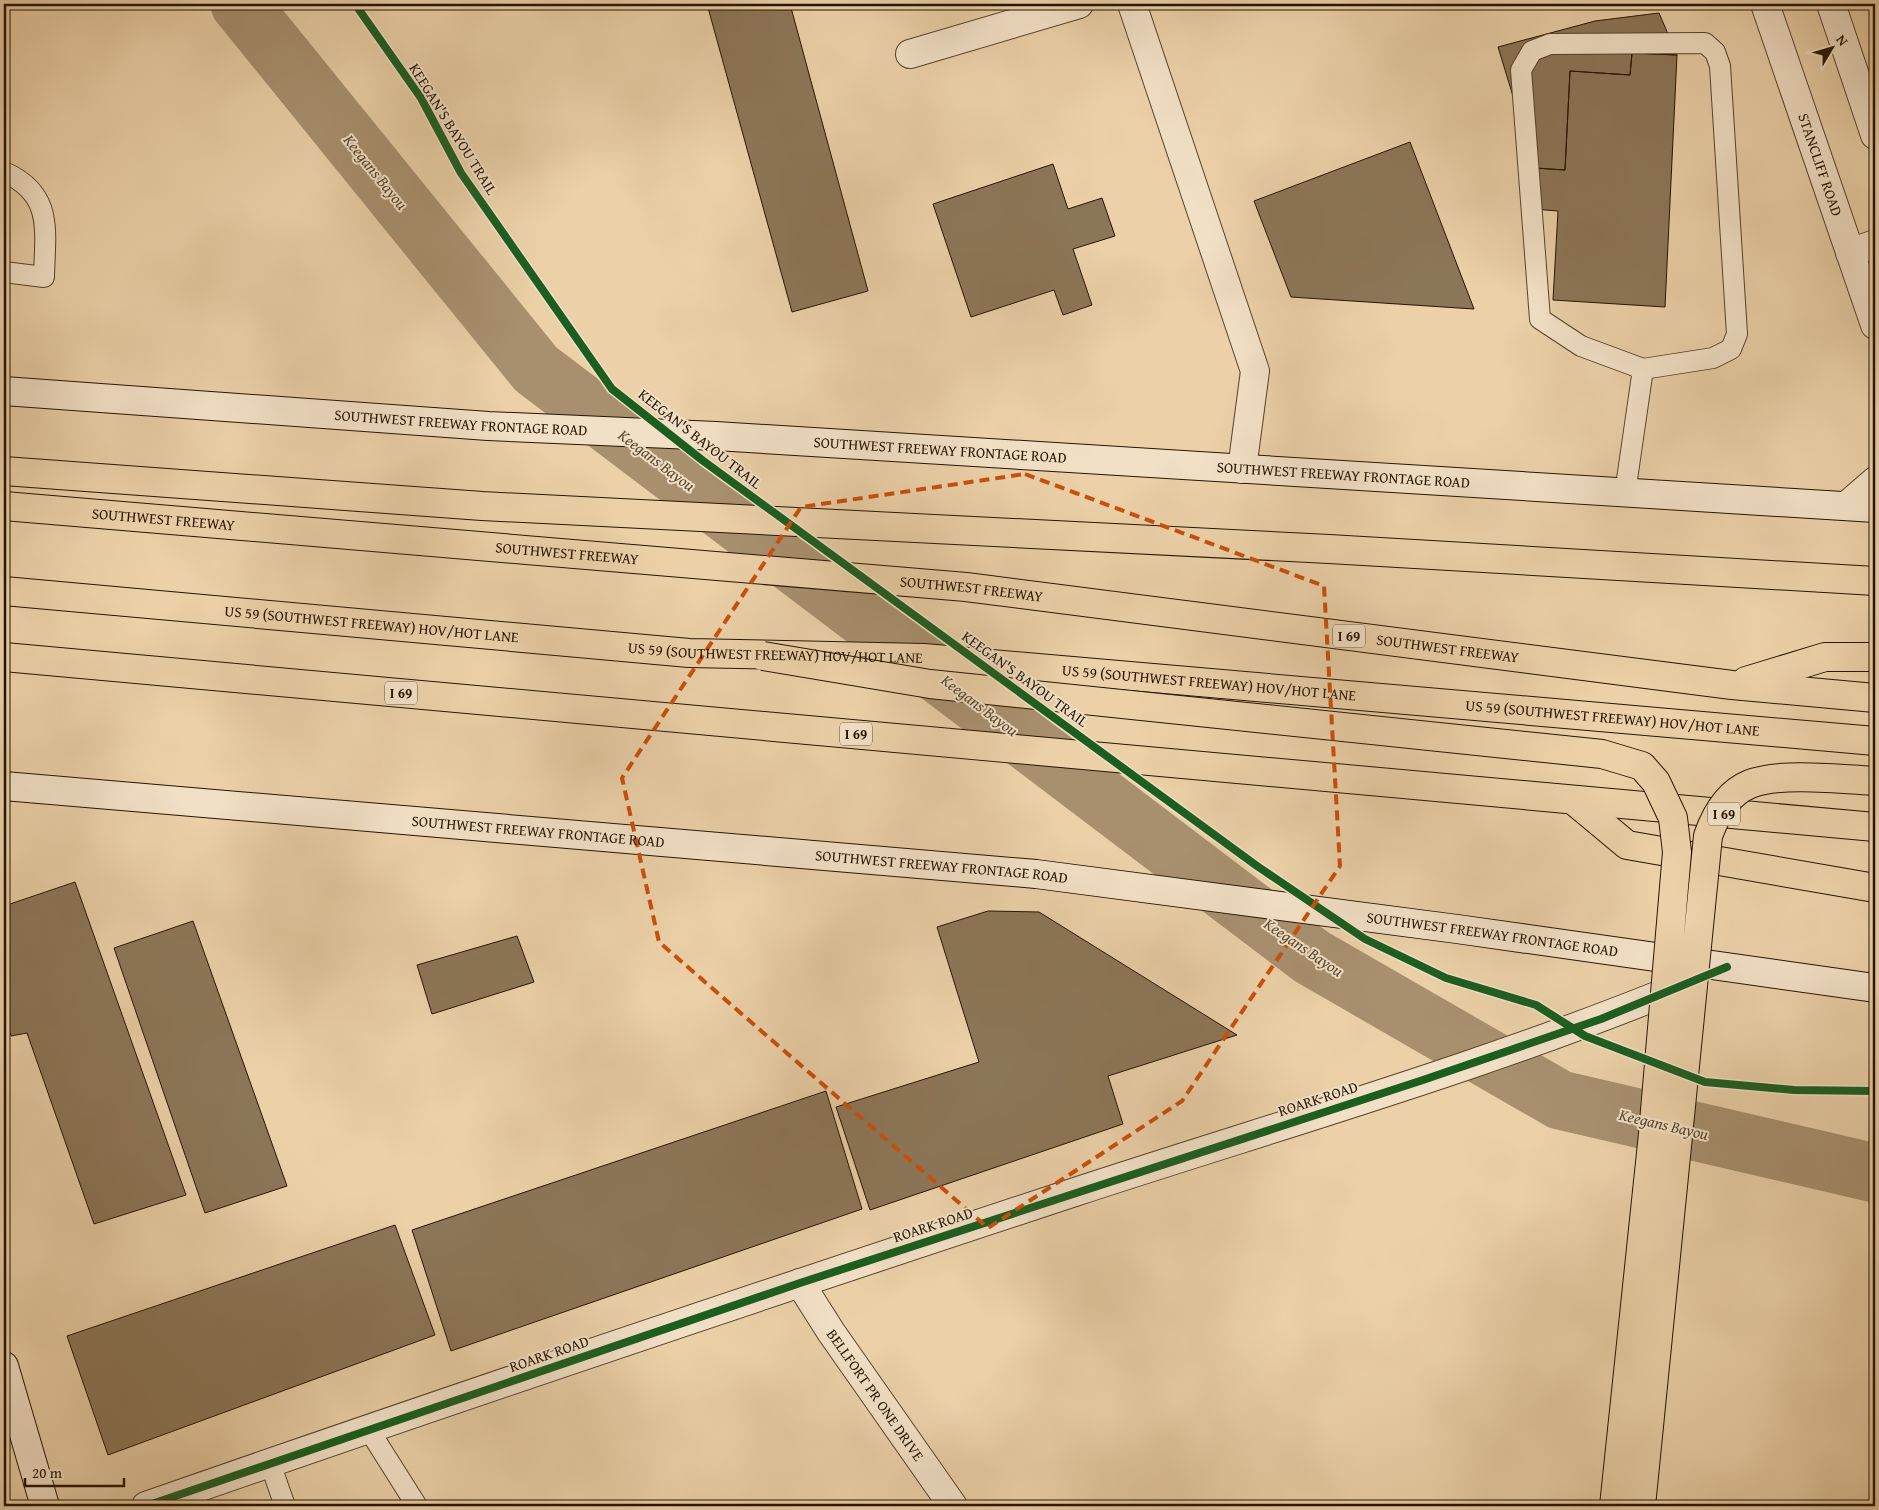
<svg xmlns="http://www.w3.org/2000/svg" width="1879" height="1510" font-family="'Gentium Book Plus',serif">
  <style>
    .lines { fill: none; stroke-linecap: round; stroke-linejoin: round }
    .river { stroke: #a8906f; stroke-width: 59 }
    .building { fill: #8c7658; stroke: #251401 }
    .service-casing { stroke: #56432b; stroke-width: 22 }
    .minor-casing { stroke: #56432b; stroke-width: 30 }
    .tertiary-casing { stroke: #56432b; stroke-width: 30 }
    .secondary-casing { stroke: #251401; stroke-width: 30 }
    .motorway-casing { stroke: #251401; stroke-width: 30 }
    .service { stroke: #f2e0c6; stroke-width: 20 }
    .minor { stroke: #f2e0c6; stroke-width: 28 }
    .tertiary { stroke: #f2e0c6; stroke-width: 28 }
    .secondary { stroke: #f2e0c6; stroke-width: 28 }
    .motorway { stroke: #ebd0a8; stroke-width: 28 }
    .motorway-bridge-casing { stroke: #251401; stroke-width: 30; stroke-linecap: butt }
    .motorway-bridge { stroke: #ebd0a8; stroke-width: 28 }
    .cycleway-casing { stroke: #f2e0c6; stroke-width: 11 }
    .cycleway { stroke: #1b5e20; stroke-width: 8 }
    .marked { fill: none; stroke: #cb4f0a; stroke-width: 4; stroke-dasharray: 10 6; stroke-linejoin: round }
    .labels { text-anchor: middle; stroke-width: 4; stroke-linejoin: round; paint-order: stroke }
    .shield { fill: #f2e0c6; stroke: #62513c; stroke-width: 1 }
    .shield-label { font-size: 14px; font-weight: bold; fill: #251401 }
    .street-label { font-size: 15px; fill: #251401; stroke: #f2e0c6 }
    .water-label { font-size: 16px; font-style: italic; fill: #59462d; stroke: #f2e0c6 }
  </style>
  <rect width="100%" height="100%" fill="#ebd0a8"/>
  <filter id="stains"><feTurbulence type="fractalNoise" baseFrequency=".004" numOctaves="4"/><feColorMatrix values="0 0 0 0 .2 0 0 0 0 .09 0 0 0 0 .02 0 0 0 .5 -.17"/></filter>
  <radialGradient id="worn" r=".72"><stop offset=".6" stop-color="#630" stop-opacity="0"/><stop offset="1" stop-color="#630" stop-opacity=".3"/></radialGradient>
  <g class="lines">
    <path class="river" d="M240 4 536 369 1312 957 1560 1100 1875 1173"/>
  </g>
  <path class="building" d="M707 4H790L868 291 792 312Z
    M1659 13 1677 55 1632 53 1630 75 1570 71 1565 170 1535 168 1498 47 1595 21Z
    M1632 53 1677 55 1665 307 1553 300 1558 211 1533 209 1535 168 1565 170 1570 71 1630 75Z
    M1410 142 1474 309 1291 297 1254 201Z
    M1053 164 1068 209 1102 198 1115 236 1073 249 1092 305 1063 315 1054 290 971 317 933 204Z
    M75 882 186 1195 94 1224 27 1033 11 1036 4 1017V906Z
    M988 911 1039 912 1237 1035 1108 1076 1123 1124 870 1210 836 1107 979 1062 937 927Z
    M193 921 287 1186 205 1213 114 948Z
    M517 936 534 982 432 1014 417 965Z
    M826 1091 862 1209 451 1351 412 1230Z
    M395 1225 435 1335 108 1455 67 1336Z"/>
  <g class="lines">
    <defs>
      <path id="service" d="M4 172C54 194 45 231 44 277L4 272
        M1625 493 1643 369 1713 358 1731 349 1737 334 1720 66 1715 52 1705 43 1550 44 1532 51 1521 70 1540 319 1581 346 1643 369
        M369 1430 417 1506
        M270 1463 285 1506"/>
      <g id="minor">
        <path d="M1132 4 1255 371 1242 469"/>
        <path d="M910 54 1079 4"/>
        <path d="M1850 253 1875 244"/>
        <path id="s1" d="M800 1283 831 1332 953 1506"/>
      </g>
      <g id="tertiary">
        <path id="s2" d="M1765 4 1875 325"/>
        <path d="M1831 4 1875 135"/>
        <path d="M1846 506 1875 481"/>
        <path d="M146 1506C455 1398 765 1294 1075 1192 1279 1125 1487 1066 1686 984"/>
      </g>
      <g id="secondary">
        <path id="s3" d="M4 391 488 426 716 436 1875 508"/>
        <path id="s4" d="M4 786 1036 874 1457 929 1875 988"/>
        <path d="M4 1366 45 1506"/>
      </g>
      <g id="motorway">
        <path d="M4 471 482 506 1329 549 1875 581"/>
        <path id="s5" d="M4 506 966 587 1732 685 1875 698"/>
        <path id="s6" d="M4 591 689 653 924 658 1875 741"/>
        <path d="M4 657 1875 827"/>
        <path d="M1746 681 1825 657H1875"/>
        <path d="M1573 800 1627 845 1875 888"/>
      </g>
    </defs>
    <use href="#service" class="service-casing"/>
    <use href="#minor" class="minor-casing"/>
    <use href="#tertiary" class="tertiary-casing"/>
    <use href="#secondary" class="secondary-casing"/>
    <use href="#motorway" class="motorway-casing"/>
    <use href="#service" class="service"/>
    <use href="#minor" class="minor"/>
    <use href="#tertiary" class="tertiary"/>
    <use href="#secondary" class="secondary"/>
    <use href="#motorway" class="motorway"/>
    <defs>
      <path id="motorway-bridge" d="M763 656 930 684 1602 754 1642 766 1656 782 1673 818 1677 852 1653 1134 1614 1506
        M1641 1506 1708 836C1715 816 1728 793 1750 784 1780 772 1841 779 1875 781"/>
    </defs>
    <use href="#motorway-bridge" class="motorway-bridge-casing"/>
    <use href="#motorway-bridge" class="motorway-bridge"/>
    <defs>
      <path id="cycleway" d="M355 4 421 98 461 173 612 389 702 460 1257 866 1365 939 1446 978 1536 1005 1585 1036 1705 1082 1794 1090 1875 1091
        M146 1506 800 1283 1423 1080 1601 1019 1727 967"/>
    </defs>
    <use href="#cycleway" class="cycleway-casing"/>
    <use href="#cycleway" class="cycleway"/>
  </g>
  <path class="marked" d="M1025 474 1324 586 1340 866 1182 1101 988 1228 659 942 622 778 801 507Z"/>
  <g class="labels">
    <g class="shield">
      <rect x="1333" y="624.5" width="32" height="23" rx="4"/>
      <rect x="385" y="681.5" width="32" height="23" rx="4"/>
      <rect x="840" y="722.5" width="32" height="23" rx="4"/>
      <rect x="1708" y="802.5" width="32" height="23" rx="4"/>
    </g>
    <g class="shield-label">
      <text x="1349" y="641">I 69</text>
      <text x="401" y="698">I 69</text>
      <text x="856" y="739">I 69</text>
      <text x="1724" y="819">I 69</text>
    </g>
    <g class="street-label">
      <text transform="translate(453 129) rotate(58)" y="5">KEEGAN'S BAYOU TRAIL</text>
      <text dy="5" stroke="none"><textPath href="#s2" startOffset="170">STANCLIFF ROAD</textPath></text>
      <text dy="5" stroke="none"><textPath href="#s3" startOffset="458">SOUTHWEST FREEWAY FRONTAGE ROAD</textPath></text>
      <text transform="translate(700 439) rotate(38)" y="5">KEEGAN'S BAYOU TRAIL</text>
      <text dy="5" stroke="none"><textPath href="#s3" startOffset="938">SOUTHWEST FREEWAY FRONTAGE ROAD</textPath></text>
      <text dy="5" stroke="none"><textPath href="#s3" startOffset="1342">SOUTHWEST FREEWAY FRONTAGE ROAD</textPath></text>
      <text dy="5" stroke="none"><textPath href="#s5" startOffset="160">SOUTHWEST FREEWAY</textPath></text>
      <text dy="5" stroke="none"><textPath href="#s5" startOffset="565">SOUTHWEST FREEWAY</textPath></text>
      <text dy="5" stroke="none"><textPath href="#s5" startOffset="971">SOUTHWEST FREEWAY</textPath></text>
      <text dy="5" stroke="none"><textPath href="#s6" startOffset="369">US 59 (SOUTHWEST FREEWAY) HOV/HOT LANE</textPath></text>
      <text dy="5" stroke="none"><textPath href="#s5" startOffset="1451">SOUTHWEST FREEWAY</textPath></text>
      <text dy="5" stroke="none"><textPath href="#s6" startOffset="774">US 59 (SOUTHWEST FREEWAY) HOV/HOT LANE</textPath></text>
      <text transform="translate(1025 679) rotate(36)" y="5">KEEGAN'S BAYOU TRAIL</text>
      <text dy="5" stroke="none"><textPath href="#s6" startOffset="1209">US 59 (SOUTHWEST FREEWAY) HOV/HOT LANE</textPath></text>
      <text dy="5" stroke="none"><textPath href="#s6" startOffset="1614">US 59 (SOUTHWEST FREEWAY) HOV/HOT LANE</textPath></text>
      <text dy="5" stroke="none"><textPath href="#s4" startOffset="536">SOUTHWEST FREEWAY FRONTAGE ROAD</textPath></text>
      <text dy="5" stroke="none"><textPath href="#s4" startOffset="941">SOUTHWEST FREEWAY FRONTAGE ROAD</textPath></text>
      <text dy="5" stroke="none"><textPath href="#s4" startOffset="1496">SOUTHWEST FREEWAY FRONTAGE ROAD</textPath></text>
      <text transform="translate(1318 1099) rotate(-18)" y="5">ROARK ROAD</text>
      <text transform="translate(933 1225) rotate(-18)" y="5">ROARK ROAD</text>
      <text transform="translate(549 1354) rotate(-19)" y="5">ROARK ROAD</text>
      <text dy="5" stroke="none"><textPath href="#s1" startOffset="135">BELLFORT PR ONE DRIVE</textPath></text>
    </g>
    <g class="water-label">
      <text transform="translate(376 172) rotate(51)" y="6">Keegans Bayou</text>
      <text transform="translate(657 460) rotate(37)" y="6">Keegans Bayou</text>
      <text transform="translate(980 705) rotate(37)" y="6">Keegans Bayou</text>
      <text transform="translate(1304 947) rotate(34)" y="6">Keegans Bayou</text>
      <text transform="translate(1664 1124) rotate(13)" y="6">Keegans Bayou</text>
    </g>
  </g>
  <rect width="1879" height="1510" fill="none" stroke="#ebd0a8" stroke-width="20"/>
  <rect x="5" y="5" width="1869" height="1500" fill="none" stroke="#251401" stroke-width="2.5"/>
  <rect x="10" y="10" width="1859" height="1490" fill="none" stroke="#251401"/>
  <g transform="translate(1832 48) rotate(52)" stroke="#f2e0c6" stroke-width="4" paint-order="stroke">
  <path d="M0-4L9 19L0 12L-9 19Z" fill="#251401"/>
  <text y="-8" font-size="14" font-weight="bold" text-anchor="middle" fill="#251401">N</text>
  </g>
  <path d="M25 1478v8h99v-8" fill="none" stroke="#251401" stroke-width="2.5"/>
  <text x="32" y="1478" font-size="15" fill="#251401" stroke="#f2e0c6" stroke-width="4" paint-order="stroke">20 m</text>
  <rect width="100%" height="100%" filter="url(#stains)"/>
  <rect width="100%" height="100%" fill="url(#worn)"/>
</svg>
